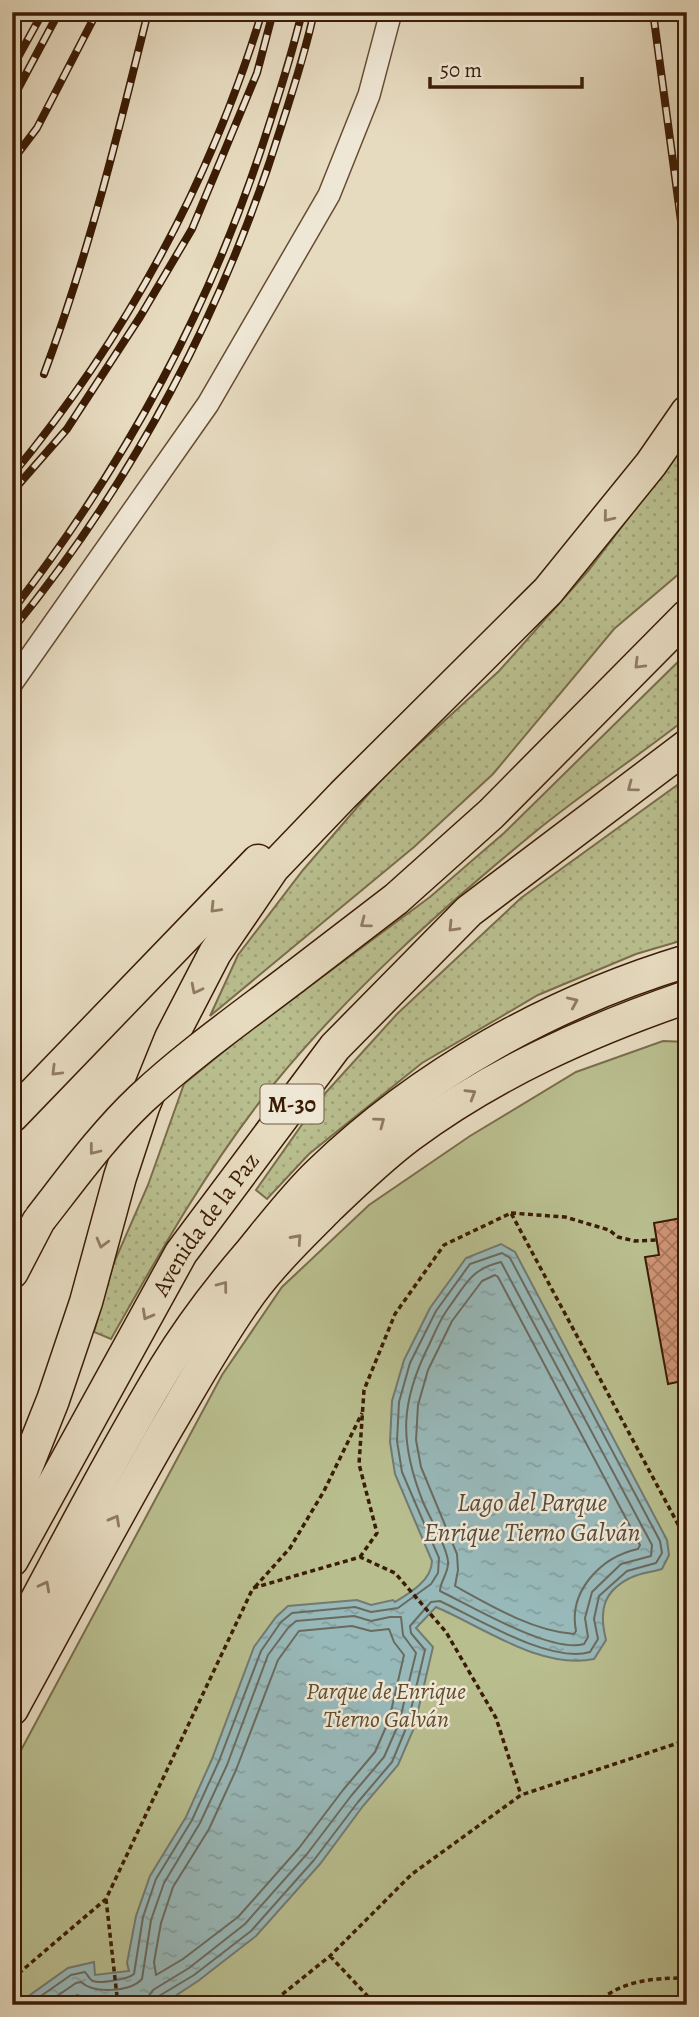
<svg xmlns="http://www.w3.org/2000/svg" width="699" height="2017" font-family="Alegreya,serif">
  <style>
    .grass { fill: url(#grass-dots); stroke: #7a6d4a; stroke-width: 2 }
    .park { fill: #b9be8f; stroke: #7a6d4a; stroke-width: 2 }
    .water { fill: url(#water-ripples); stroke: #737a71; stroke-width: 2 }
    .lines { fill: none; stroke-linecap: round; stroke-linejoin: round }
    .shore { stroke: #6a6a5f; stroke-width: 2 }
    .building { fill: url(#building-cross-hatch); stroke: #3b1c04; stroke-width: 2 }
    .minor-casing { stroke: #664c33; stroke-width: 24 }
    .highway-casing { stroke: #3b1c04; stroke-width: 35 }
    .path { stroke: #3b1c04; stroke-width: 3.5; stroke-dasharray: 5 3.5; stroke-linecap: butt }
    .minor { stroke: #efe7d5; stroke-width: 21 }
    .highway { stroke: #e6dabf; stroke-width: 32 }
    .rail-casing { stroke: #3b1c04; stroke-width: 8 }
    .rail { stroke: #efe7d5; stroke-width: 5; stroke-dasharray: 16; stroke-linecap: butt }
    .highway-bridge-casing { stroke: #3b1c04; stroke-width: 35; stroke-linecap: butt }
    .highway-bridge { stroke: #e6dabf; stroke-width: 32 }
    .oneway { stroke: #907b62 }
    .labels { text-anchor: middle; stroke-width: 5; stroke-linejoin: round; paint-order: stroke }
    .shield { fill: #efe7d5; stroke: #715943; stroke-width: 2 }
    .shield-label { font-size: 23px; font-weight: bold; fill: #3b1c04 }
    .street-label { font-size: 24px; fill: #3b1c04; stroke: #efe7d5 }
    .park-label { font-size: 24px; font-style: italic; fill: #614d2e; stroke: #efe7d5 }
    .water-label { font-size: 26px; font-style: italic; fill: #574b3b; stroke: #efe7d5 }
  </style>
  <defs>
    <pattern id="grass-dots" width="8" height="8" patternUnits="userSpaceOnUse" patternTransform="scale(1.75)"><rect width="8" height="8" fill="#b9be8f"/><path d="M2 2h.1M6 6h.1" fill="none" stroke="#a0a37a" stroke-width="1.8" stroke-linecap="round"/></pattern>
    <pattern id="water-ripples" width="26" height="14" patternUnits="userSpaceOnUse" patternTransform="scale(1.75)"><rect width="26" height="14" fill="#98b9ba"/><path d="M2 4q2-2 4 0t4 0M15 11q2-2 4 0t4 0" fill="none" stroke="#849e9e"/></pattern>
    <pattern id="building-cross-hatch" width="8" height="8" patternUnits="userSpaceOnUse" patternTransform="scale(1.75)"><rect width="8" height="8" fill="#ce9374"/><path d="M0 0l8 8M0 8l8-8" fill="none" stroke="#a8775d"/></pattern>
  </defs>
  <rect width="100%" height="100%" fill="#e6dabf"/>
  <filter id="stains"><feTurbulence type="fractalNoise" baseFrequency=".00286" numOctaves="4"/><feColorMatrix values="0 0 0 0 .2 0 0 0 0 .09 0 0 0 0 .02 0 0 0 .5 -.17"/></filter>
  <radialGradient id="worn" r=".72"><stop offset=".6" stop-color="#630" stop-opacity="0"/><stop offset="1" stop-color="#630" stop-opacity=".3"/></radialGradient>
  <path class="grass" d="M687 441V567L614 629 493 774 414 847 210 1016 238 955 303 870 385 775 499 671 588 571Z
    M687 653V718C637 757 584 792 535 832 441 909 350 991 273 1085 210 1163 160 1252 111 1339L94 1332 113 1265 148 1185 184 1084 245 1034 430 897 504 833Z
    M687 778V939L636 954 538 995 422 1063 309 1154 267 1199 256 1190 320 1099 397 1014 521 898Z"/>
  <path class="park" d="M663 1041 687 1042V2005H12V1767L222 1375 282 1287 369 1205 470 1136 576 1072Z"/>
  <path class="water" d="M501 1244 515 1252 667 1540 669 1555 662 1569C652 1572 639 1573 630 1578 602 1592 599 1612 606 1640L594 1659C541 1670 483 1627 436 1607L416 1628 433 1647 414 1728 398 1765 363 1806 320 1864 256 1936 198 1981 172 1998 155 2005 127 2003 16 2005 68 1968 94 1962 95 1975 129 1971 127 1963 136 1916 150 1876 186 1817 212 1759 254 1647 276 1617 288 1606 357 1600 371 1605 393 1600 395 1602C410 1593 432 1580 432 1561L395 1474 390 1442 392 1401 404 1360 430 1308 466 1258Z"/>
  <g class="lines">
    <path class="shore" d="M501 1262 652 1545 651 1556 621 1564 592 1592 585 1618 588 1637 584 1644C552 1654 471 1606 440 1591 440 1581 449 1573 448 1561 446 1544 430 1519 423 1502 399 1441 400 1402 430 1343 435 1332 440 1320 447 1310 465 1286 470 1269 501 1262Z
      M495 1275 498 1277 640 1545 638 1549C601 1557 568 1591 576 1631L574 1634C533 1631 491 1606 455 1586L458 1570 457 1554 421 1467 416 1440 418 1405 428 1370 452 1321 482 1281Z
      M352 1626 371 1631 389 1629 394 1642 404 1655 389 1720 375 1752 343 1790 299 1848 238 1917 183 1959 156 1975 154 1962 161 1923 173 1887 209 1829 236 1770 278 1660 299 1631Z
      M28 2005 71 1975 85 1972C87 1974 90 1980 93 1981 100 1984 128 1979 134 1974L143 1917 156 1879 192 1820 219 1761 261 1651 281 1622 292 1613 355 1607 371 1612 398 1608 431 1584 438 1573 439 1558 402 1472 397 1441 399 1402 410 1363 436 1311 470 1264 502 1253 510 1258 660 1541 662 1553 656 1563 627 1571 599 1596 594 1619 598 1639 590 1652C551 1664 476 1618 440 1601L431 1602 410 1626 411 1633 425 1650 407 1726 392 1762 358 1802 314 1860 251 1931 194 1975 159 1996 156 2005
      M44 2005 76 1983 81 1982C94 1994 130 1992 142 1979L151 1920 164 1883 200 1823 227 1765 268 1655 288 1628 296 1621 354 1616 371 1621 390 1617H401L403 1635 416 1653 399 1723 384 1757 351 1796 307 1854 245 1924 189 1968 153 1990 148 1997 147 2005
      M62 2005 77 1995 95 2001 134 1997 136 2005"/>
  </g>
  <path class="building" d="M687 1217V1380L668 1384 645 1257 659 1255 654 1223Z"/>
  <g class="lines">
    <defs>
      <path id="minor" d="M12 683 208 404 329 195 369 95 391 12"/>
      <g id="highway">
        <path d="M293 978 396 899 491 814 687 616"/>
        <path d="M12 1116 258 861"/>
        <path d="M12 1272 38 1222"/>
        <path d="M12 1503 53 1400 86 1302 120 1177 143 1107 171 1038 215 953 273 868 343 795 548 591 651 464 687 412"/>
        <path id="s1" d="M12 1560 181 1253 335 1047 469 911 687 746"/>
        <path d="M12 1646C62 1553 111 1458 165 1368 190 1327 219 1289 250 1253 272 1226 294 1197 319 1173 422 1074 551 1002 687 961"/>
        <path d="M12 1709C63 1616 112 1523 165 1431 193 1384 219 1336 251 1292 274 1261 303 1233 330 1206 355 1182 381 1157 409 1136 494 1073 588 1031 687 997"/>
      </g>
    </defs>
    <use href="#minor" class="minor-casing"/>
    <use href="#highway" class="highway-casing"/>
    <path class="path" d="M511 1213 565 1217 609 1230 618 1237 635 1241 657 1240
      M360 1557 377 1533 359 1464 364 1390 395 1314 444 1245 511 1213 687 1541
      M255 1587 290 1548 324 1491 362 1413
      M106 1899 118 2005
      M330 1956 376 2005
      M12 1979 106 1899 253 1588 360 1557 395 1573 446 1632 496 1718 521 1795
      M269 2005 330 1956 412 1874 521 1795 687 1740
      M595 2005C620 1980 653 1978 687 1978"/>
    <use href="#minor" class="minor"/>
    <use href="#highway" class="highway"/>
    <defs>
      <path id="rail" d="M653 12 687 266
        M12 68 43 12
        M12 100 59 12
        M12 161 37 128 97 12
        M44 374C88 256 118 134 148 12
        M12 475C125 339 211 181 262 12
        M12 492 67 429 140 317 192 229 257 73 273 12
        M12 611C128 460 212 306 269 125 281 88 293 50 302 12
        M12 630C134 481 225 308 282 124 294 87 306 50 314 12"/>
    </defs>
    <use href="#rail" class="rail-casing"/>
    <use href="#rail" class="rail"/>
    <defs>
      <path id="highway-bridge" d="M40 1219C72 1178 103 1135 141 1099 188 1055 242 1017 293 978"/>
    </defs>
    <use href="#highway-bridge" class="highway-bridge-casing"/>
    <use href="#highway-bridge" class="highway-bridge"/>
  </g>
  <defs><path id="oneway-chevron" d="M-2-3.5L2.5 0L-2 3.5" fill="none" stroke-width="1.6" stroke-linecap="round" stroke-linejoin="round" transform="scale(1.75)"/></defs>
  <g class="oneway">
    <use href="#oneway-chevron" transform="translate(608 517) rotate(129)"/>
    <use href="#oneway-chevron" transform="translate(639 664) rotate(135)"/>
    <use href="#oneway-chevron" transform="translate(632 787) rotate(143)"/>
    <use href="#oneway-chevron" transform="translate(215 908) rotate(134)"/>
    <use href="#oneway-chevron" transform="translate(365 923) rotate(143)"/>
    <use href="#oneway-chevron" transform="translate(453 927) rotate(134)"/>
    <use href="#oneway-chevron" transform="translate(196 989) rotate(117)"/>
    <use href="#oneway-chevron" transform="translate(573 1002) rotate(-24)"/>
    <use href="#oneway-chevron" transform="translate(56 1071) rotate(135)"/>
    <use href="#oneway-chevron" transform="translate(471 1094) rotate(-31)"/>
    <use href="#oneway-chevron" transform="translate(380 1122) rotate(-37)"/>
    <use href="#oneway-chevron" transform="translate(94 1150) rotate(128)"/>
    <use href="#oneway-chevron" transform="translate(297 1239) rotate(-48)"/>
    <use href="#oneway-chevron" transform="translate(102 1243) rotate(105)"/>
    <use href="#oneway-chevron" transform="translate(223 1286) rotate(-53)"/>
    <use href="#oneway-chevron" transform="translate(147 1315) rotate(119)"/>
    <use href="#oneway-chevron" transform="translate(115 1520) rotate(-61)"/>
    <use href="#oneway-chevron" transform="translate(45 1586) rotate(-62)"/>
  </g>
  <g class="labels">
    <rect class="shield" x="260.5" y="1084.5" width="63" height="39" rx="5"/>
    <g class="shield-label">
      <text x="292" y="1112">M-30</text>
    </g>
    <g class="street-label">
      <text dy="8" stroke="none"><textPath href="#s1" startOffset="388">Avenida de la Paz</textPath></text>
    </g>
    <g class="park-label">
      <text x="386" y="1699">Parque de Enrique<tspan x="386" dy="28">Tierno Galván</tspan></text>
    </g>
    <g class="water-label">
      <text x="532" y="1511">Lago del Parque<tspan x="532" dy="30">Enrique Tierno Galván</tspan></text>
    </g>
  </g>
  <rect width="699" height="2017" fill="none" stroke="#e6dabf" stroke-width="42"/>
  <rect x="14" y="14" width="671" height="1989" fill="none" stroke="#3b1c04" stroke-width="3.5"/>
  <rect x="21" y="21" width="657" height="1975" fill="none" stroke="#3b1c04" stroke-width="2"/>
  <path d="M430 77v10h152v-10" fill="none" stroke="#3b1c04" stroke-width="3.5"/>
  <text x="440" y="77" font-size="21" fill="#3b1c04" stroke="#efe7d5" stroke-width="5" paint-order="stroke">50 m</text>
  <rect width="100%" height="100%" filter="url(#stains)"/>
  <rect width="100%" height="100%" fill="url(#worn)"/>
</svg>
